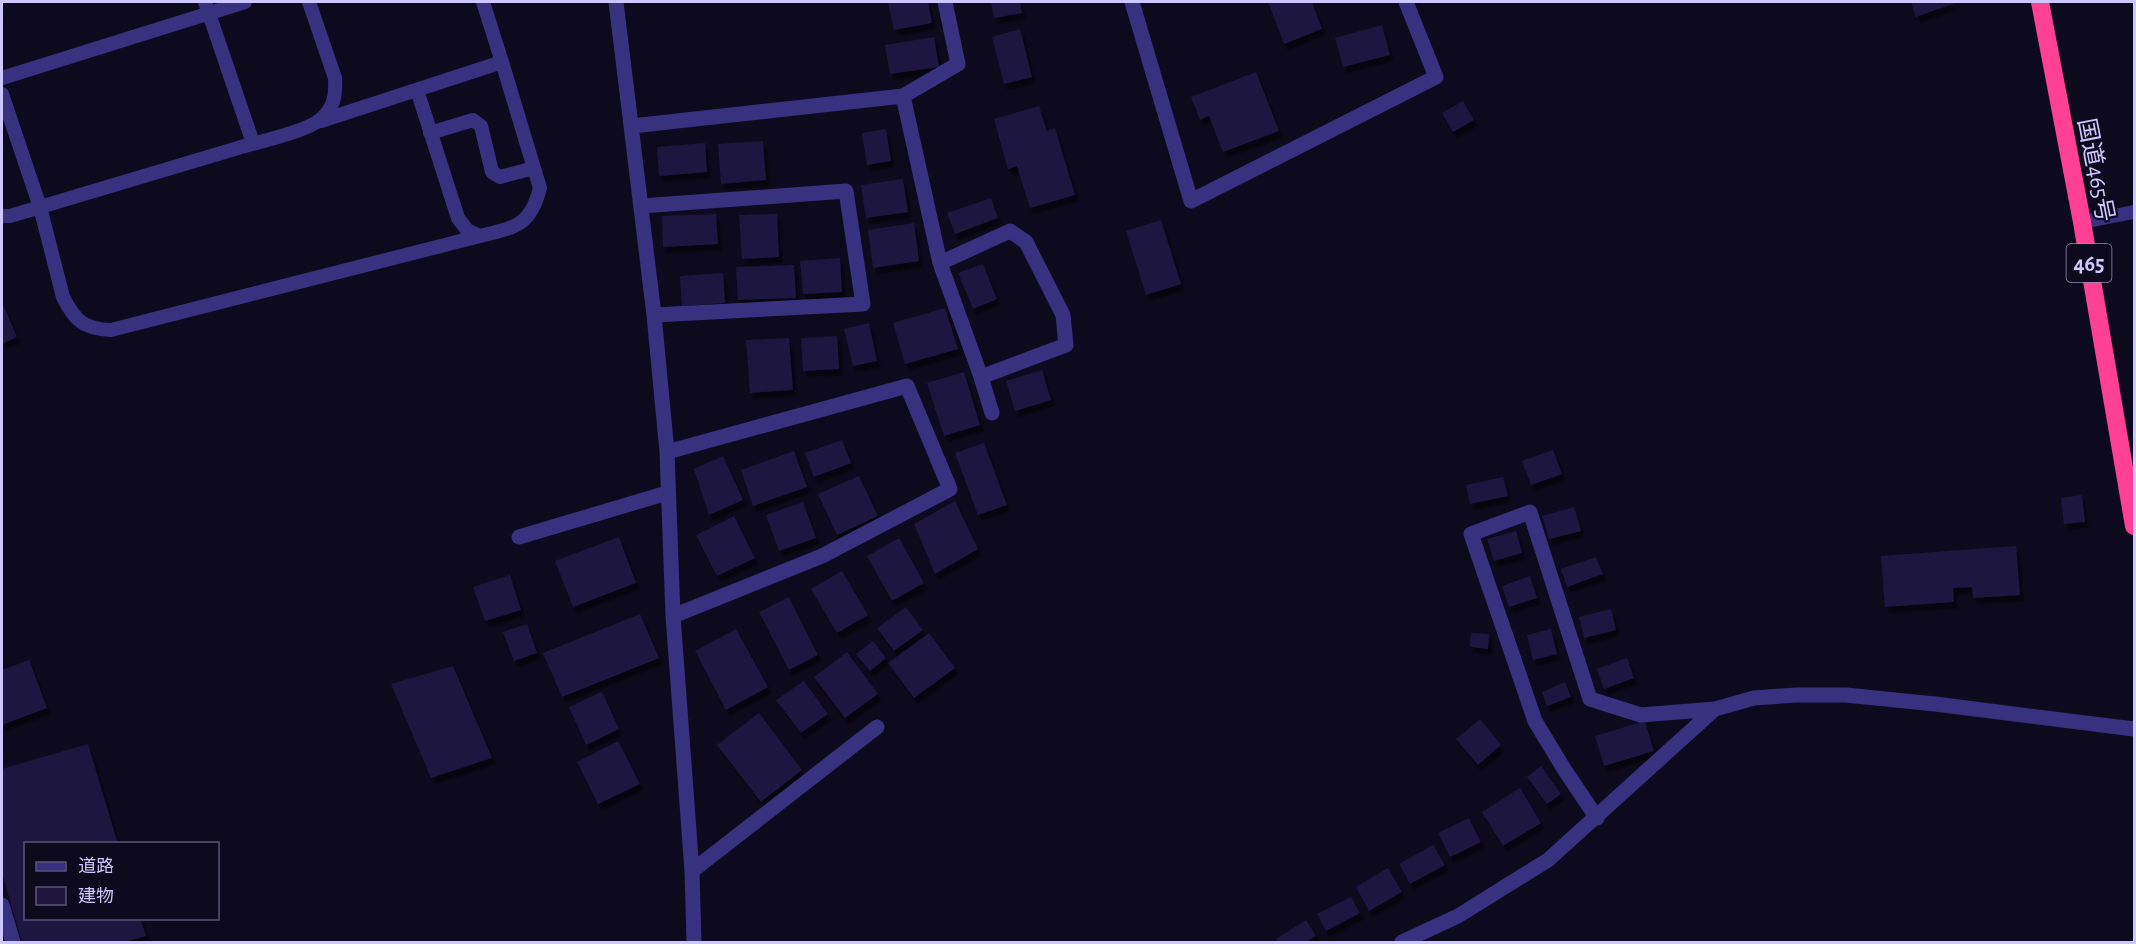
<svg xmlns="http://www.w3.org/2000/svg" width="2136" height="944" font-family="'Alegreya Sans','Noto Sans JP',sans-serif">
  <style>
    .building { fill: #1f153f; filter: url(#shadow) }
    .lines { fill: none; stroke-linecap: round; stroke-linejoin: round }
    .lane { stroke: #373180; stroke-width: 14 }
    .street { stroke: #373180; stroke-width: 15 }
    .highway { stroke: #ff4195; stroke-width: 18 }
    .labels { text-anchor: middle; stroke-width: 4.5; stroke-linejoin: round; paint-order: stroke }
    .shield { fill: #0e0a1d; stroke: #948ebb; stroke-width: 1.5 }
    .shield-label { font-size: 22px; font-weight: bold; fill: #cec6ff }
    .street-label { font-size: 24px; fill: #cec6ff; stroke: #0e0a1d }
  </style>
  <defs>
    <filter id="shadow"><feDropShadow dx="3.5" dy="6" stdDeviation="1.5" flood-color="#0009"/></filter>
  </defs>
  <rect width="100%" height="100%" fill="#0e0a1d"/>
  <path class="building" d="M888 2H928L932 23 894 30Z
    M991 2H1020L1022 13 994 18Z
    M1268 2H1312L1322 29 1284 44Z
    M1911 2H1958L1916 17Z
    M1382 25 1390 55 1343 67 1335 38Z
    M1020 29 1032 77 1004 84 992 37Z
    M934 37 939 67 890 74 885 45Z
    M1256 72 1279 131 1223 152 1209 116 1200 120 1191 97Z
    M1463 101 1474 120 1453 132 1442 113Z
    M1039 106 1047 131 1055 128 1075 195 1030 208 1017 166 1008 169 994 119Z
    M886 129 891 161 867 165 862 133Z
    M763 141 766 180 721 184 718 144Z
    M705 143 707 172 659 176 657 147Z
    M903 179 908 212 866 218 861 185Z
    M991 198 998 218 955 234 947 213Z
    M716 214 718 244 663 247 662 216Z
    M777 214 779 257 742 259 739 215Z
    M1161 220 1181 284 1146 295 1126 231Z
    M914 223 919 261 873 268 868 230Z
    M840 258 842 292 803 294 800 261Z
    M983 264 997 299 973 309 958 273Z
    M794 265 796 298 738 300 736 267Z
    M723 273 725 303 682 306 680 276Z
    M2 302 17 337 2 344Z
    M945 308 958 349 905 364 893 323Z
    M869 323 877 361 853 366 844 329Z
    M837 336 839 369 803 371 801 338Z
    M789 338 793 390 750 393 746 340Z
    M1042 370 1051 400 1015 411 1006 381Z
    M964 372 980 425 944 436 927 383Z
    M842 440 851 463 814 477 805 453Z
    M984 443 1007 505 978 515 955 453Z
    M1553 450 1562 474 1531 485 1522 461Z
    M794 451 807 487 753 506 741 470Z
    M723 456 743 500 709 515 694 469Z
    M859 476 878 516 837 535 818 494Z
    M1503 477 1508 496 1470 504 1466 485Z
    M2082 495 2085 522 2064 524 2061 498Z
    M955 501 978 549 935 574 914 524Z
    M803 502 816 538 779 551 766 515Z
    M1574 507 1581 531 1549 539 1542 516Z
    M734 516 755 558 717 576 696 535Z
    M1516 531 1522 553 1494 561 1487 539Z
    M619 537 636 583 573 607 555 561Z
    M899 538 924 583 892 601 867 556Z
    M2016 546 2020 595 1973 598 1972 587 1953 588 1954 602 1885 607 1881 556Z
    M1596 557 1603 574 1567 587 1561 569Z
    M842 571 868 615 837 633 811 589Z
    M510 575 521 610 485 621 473 587Z
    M1530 576 1537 598 1509 607 1502 586Z
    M789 597 818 655 789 670 759 612Z
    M906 607 923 630 894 651 877 628Z
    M1611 609 1616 630 1584 638 1579 617Z
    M640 614 659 658 562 697 543 653Z
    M527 624 537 653 514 661 503 632Z
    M736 629 768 687 726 710 695 651Z
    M1551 629 1557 654 1533 660 1527 635Z
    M929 633 955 668 914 698 888 663Z
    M1471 633 1489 634 1488 649 1470 647Z
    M873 641 886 658 870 671 856 654Z
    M847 652 878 694 845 718 814 677Z
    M1627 658 1634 678 1604 689 1597 669Z
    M29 660 47 708 2 725V670Z
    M453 666 492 758 431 778 391 684Z
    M804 681 828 714 801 733 776 700Z
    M1565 682 1571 697 1547 706 1542 692Z
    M602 692 619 729 586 745 569 707Z
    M759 713 802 770 761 802 717 745Z
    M1480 719 1501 745 1478 765 1456 739Z
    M1645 721 1654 751 1604 766 1595 736Z
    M618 741 640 784 598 804 577 762Z
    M88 744 118 844H26V918H140L146 936 124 942H22L2 873V769Z
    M1541 766 1561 794 1547 804 1527 777Z
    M1520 788 1541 823 1503 846 1482 812Z
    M1469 818 1481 842 1450 857 1438 833Z
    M1433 845 1445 865 1410 884 1399 864Z
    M1388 868 1402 892 1369 911 1356 887Z
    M1351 897 1360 913 1326 931 1317 914Z
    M1306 920 1316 936 1306 942H1278L1276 939Z"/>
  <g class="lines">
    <path class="lane" d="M205 2 253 143
      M2 78 245 2
      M417 90 458 218 467 230 480 236C515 227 530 227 540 188L502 62
      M2 94 40 207 63 297C75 321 84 329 111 330L480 236
      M321 121 502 62 483 2
      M430 133 473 120 481 126 492 172 500 177 534 168
      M2 216H10C86 193 162 170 238 148 258 142 306 132 321 119 334 108 336 95 335 78L309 2
      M2082 222 2134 212"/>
    <path class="street" d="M616 2 654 315 667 452 673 616 692 871 694 942
      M1132 2 1191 201 1436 77 1406 2
      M903 96 940 263 981 377 992 413
      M632 126 903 96 958 64 945 2
      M641 206 846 191 863 304 654 315
      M940 263 1010 231 1026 242 1063 315 1066 345 981 377
      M667 452 907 386 950 489 822 556 673 616
      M519 537 667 493
      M1597 818 1564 769 1535 721 1471 534 1530 512 1590 699 1641 715 1715 709
      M692 871 877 727
      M2 905 13 942
      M1402 942 1458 916 1548 860 1715 709 1754 698 1796 695H1846L1935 704 2134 729"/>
    <path class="highway" d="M2040 2 2082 222 2134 526"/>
  </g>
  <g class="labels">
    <rect class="shield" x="2066.5" y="244" width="45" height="38" rx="4.5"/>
    <g class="shield-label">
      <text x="2089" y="271">465</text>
    </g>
    <g class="street-label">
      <text transform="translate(2096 170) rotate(79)" y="8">国道465号</text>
    </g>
  </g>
  <rect width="2136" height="944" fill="none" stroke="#cec6ff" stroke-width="6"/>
  <rect x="24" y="842" width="195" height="78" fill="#0e0a1d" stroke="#5b5577" stroke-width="1.5"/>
  <rect x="36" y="862" width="30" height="9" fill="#373180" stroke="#5b5577" stroke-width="1.5"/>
  <text x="78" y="872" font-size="18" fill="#cec6ff">道路</text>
  <rect x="36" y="887" width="30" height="18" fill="#1f153f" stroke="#5b5577" stroke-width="1.5"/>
  <text x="78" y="902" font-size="18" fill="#cec6ff">建物</text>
</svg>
